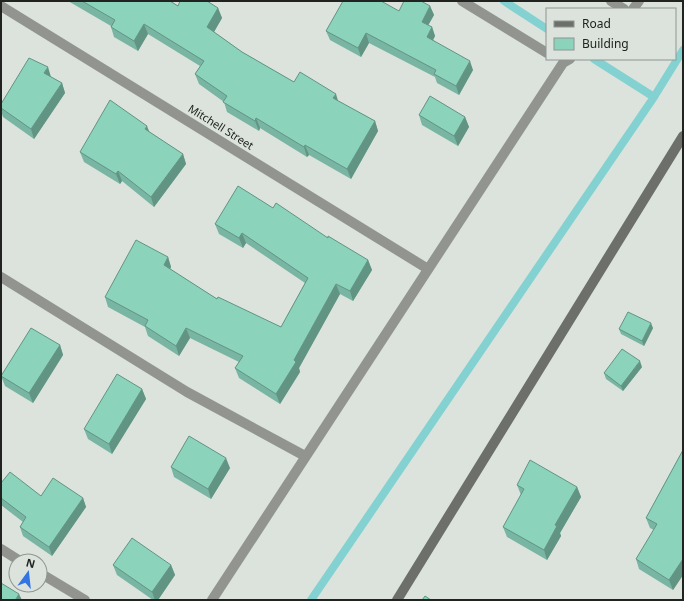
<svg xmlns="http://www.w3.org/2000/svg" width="684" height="601" font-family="'Noto Sans',sans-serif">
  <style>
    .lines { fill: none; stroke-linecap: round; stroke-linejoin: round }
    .stream { stroke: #83d2d1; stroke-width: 8 }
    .street { stroke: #929490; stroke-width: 10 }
    .secondary { stroke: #6d706a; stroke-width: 10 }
    .wall { fill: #78b5a2 }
    .shaded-wall { fill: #629484 }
    .building { fill: #8cd3bc; stroke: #629484 }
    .labels { text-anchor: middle; stroke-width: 3; stroke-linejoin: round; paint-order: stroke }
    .street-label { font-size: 11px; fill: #202320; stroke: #dbe3dc }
  </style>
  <rect width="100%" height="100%" fill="#dbe3dc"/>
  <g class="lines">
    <path class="stream" d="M504 1 547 29
      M594 59 654 97
      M311 600 654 97 683 50"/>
    <path class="street" d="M462 1 547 53
      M611 1 624 9
      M1 6 428 269
      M633 9 639 1
      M1 277 187 392 305 456
      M1 549 20 561
      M40 573 85 600
      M212 600 563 63 570 59"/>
    <path class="secondary" d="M397 600 683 136"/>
  </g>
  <path class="wall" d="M68 1H170L178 6 218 8 222 18 214 32 242 52 294 82 338 101 375 121 378 131 351 179 309 155 307 157 260 128 259 131 227 112 224 102 199 84 195 74 200 66 148 34 138 51 114 37 111 27V26Z
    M430 6 434 15 428 25 432 27 435 36 433 40 473 70 459 95 437 83 435 77 369 43 361 57 330 40 326 31 399 11Z
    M51 77 62 83 65 93 34 139 3 117 1 111V104Z
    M419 115 465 117 469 127 458 146 422 125Z
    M149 132 183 154 186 164 154 207 122 181 120 184 84 162 80 152Z
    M273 208 368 260 372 270 353 301 340 294 299 368 300 372 280 404 239 378 235 368 239 362 190 338 179 356 148 336 145 327 108 307 105 297 168 257 171 267 170 269 217 299 281 327 305 283 246 243 243 248 219 234 215 224Z
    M653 328 644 346 621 334 619 329Z
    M60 345 63 355 33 403 5 386 1 376Z
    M642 367 623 391 606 379 604 373Z
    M142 389 146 399 112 454 88 439 84 429Z
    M683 450V575L673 590 639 569 636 559 654 530 650 528 646 518Z
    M171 467 230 468 211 499 174 477Z
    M1 483 41 496 83 498 86 507 52 556 23 536 20 527 23 522 1 505Z
    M517 485 577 487 581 497 560 533 561 536 547 560 507 537 503 527 521 495Z
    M113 565H171L175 575 158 600H153L117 575Z"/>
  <path class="shaded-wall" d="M430 6 434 15 425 31 422 22Z
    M218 8 222 18 211 37 207 27Z
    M144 24 148 34 138 51 134 41Z
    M432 27 435 36 430 46 427 37Z
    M366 33 369 43 361 57 358 48Z
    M470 61 473 70 459 95 456 86Z
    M48 67 51 77 48 83 44 73Z
    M62 83 65 93 34 139 31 129Z
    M336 94 339 104 333 98Z
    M465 117 469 127 458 146 454 136Z
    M256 118 260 128 259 131 255 121Z
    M375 121 378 131 351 179 347 169Z
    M147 126 151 136 145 129Z
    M305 145 309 155 307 157 304 147Z
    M183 154 186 164 154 207 151 197Z
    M118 171 122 181 120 184 116 174Z
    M242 233 246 243 243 248 239 238Z
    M168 257 171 267 167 275 164 265Z
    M368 260 372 270 353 301 350 291Z
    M336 284 340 294 299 368 300 372 280 404 276 394 294 360Z
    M651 323 653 328 644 346 642 341Z
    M186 328 190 338 179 356 176 346Z
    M60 345 63 355 33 403 29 393Z
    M640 361 642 367 623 391 621 386Z
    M142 389 146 399 112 454 109 444Z
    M226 458 230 468 211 499 208 489Z
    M577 487 581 497 560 533 561 536 547 560 544 550 555 525Z
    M83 498 86 507 52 556 49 547Z
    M683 559V575L673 590 669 580Z
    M171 565 175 575 158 600H155L152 592Z
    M19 594 22 600H17L16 599Z"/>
  <path class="building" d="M82 1H170L178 6 180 1H207L218 8 207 27 242 52 294 82 300 72 336 94 333 98 375 121 347 169 305 145 304 147 256 118 255 121 223 102 227 96 195 74 204 61 144 24 134 41 111 27 115 20Z
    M343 1H381L399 11 404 1H421L430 6 422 22 432 27 427 37 470 61 456 86 434 74 436 70 366 33 358 48 326 31Z
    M29 58 48 67 44 73 62 83 31 129 1 108V104Z
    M430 96 465 117 454 136 419 115Z
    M110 100 147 126 145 129 183 154 151 197 118 171 116 174 80 152Z
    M238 186 273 208 276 203 328 238V236L368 260 350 291 336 284 294 360 296 362 276 394 235 368 243 356 186 328 176 346 145 326 148 320 105 297 136 240 168 257 164 265 217 299 218 297 281 327 308 278 242 233 239 238 215 224Z
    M628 312 651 323 642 341 619 329Z
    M31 328 60 345 29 393 1 376Z
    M622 349 640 361 621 386 604 373Z
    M117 374 142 389 109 444 84 429Z
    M189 436 226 458 208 489 171 467Z
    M683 450V559L669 580 636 559 657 524 646 518Z
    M530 460 577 487 555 525 557 526 544 550 503 527 524 489 517 485Z
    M10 472 41 496 53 478 83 498 49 547 20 527 26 517 1 498V483Z
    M132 538 171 565 152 592 113 565Z
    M1 583 19 594 16 599 18 600H1Z
    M425 596 431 600H422Z"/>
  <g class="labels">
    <g class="street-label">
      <text transform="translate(221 127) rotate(32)" y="4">Mitchell Street</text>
    </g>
  </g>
  <rect width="684" height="601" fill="none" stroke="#202320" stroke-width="4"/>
  <rect x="546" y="8" width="130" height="52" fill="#dbe3dc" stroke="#909691"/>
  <rect x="554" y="21" width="20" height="6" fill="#6d706a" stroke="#909691"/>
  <text x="582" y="28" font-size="12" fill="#202320">Road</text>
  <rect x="554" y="38" width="20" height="12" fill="#8cd3bc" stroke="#909691"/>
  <text x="582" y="48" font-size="12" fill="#202320">Building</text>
  <g transform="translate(28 573) rotate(15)"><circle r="19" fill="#dbe3dc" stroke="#909691"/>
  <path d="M0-3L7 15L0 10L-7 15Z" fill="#3375e3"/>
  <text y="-6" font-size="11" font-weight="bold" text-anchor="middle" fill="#202320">N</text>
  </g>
</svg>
